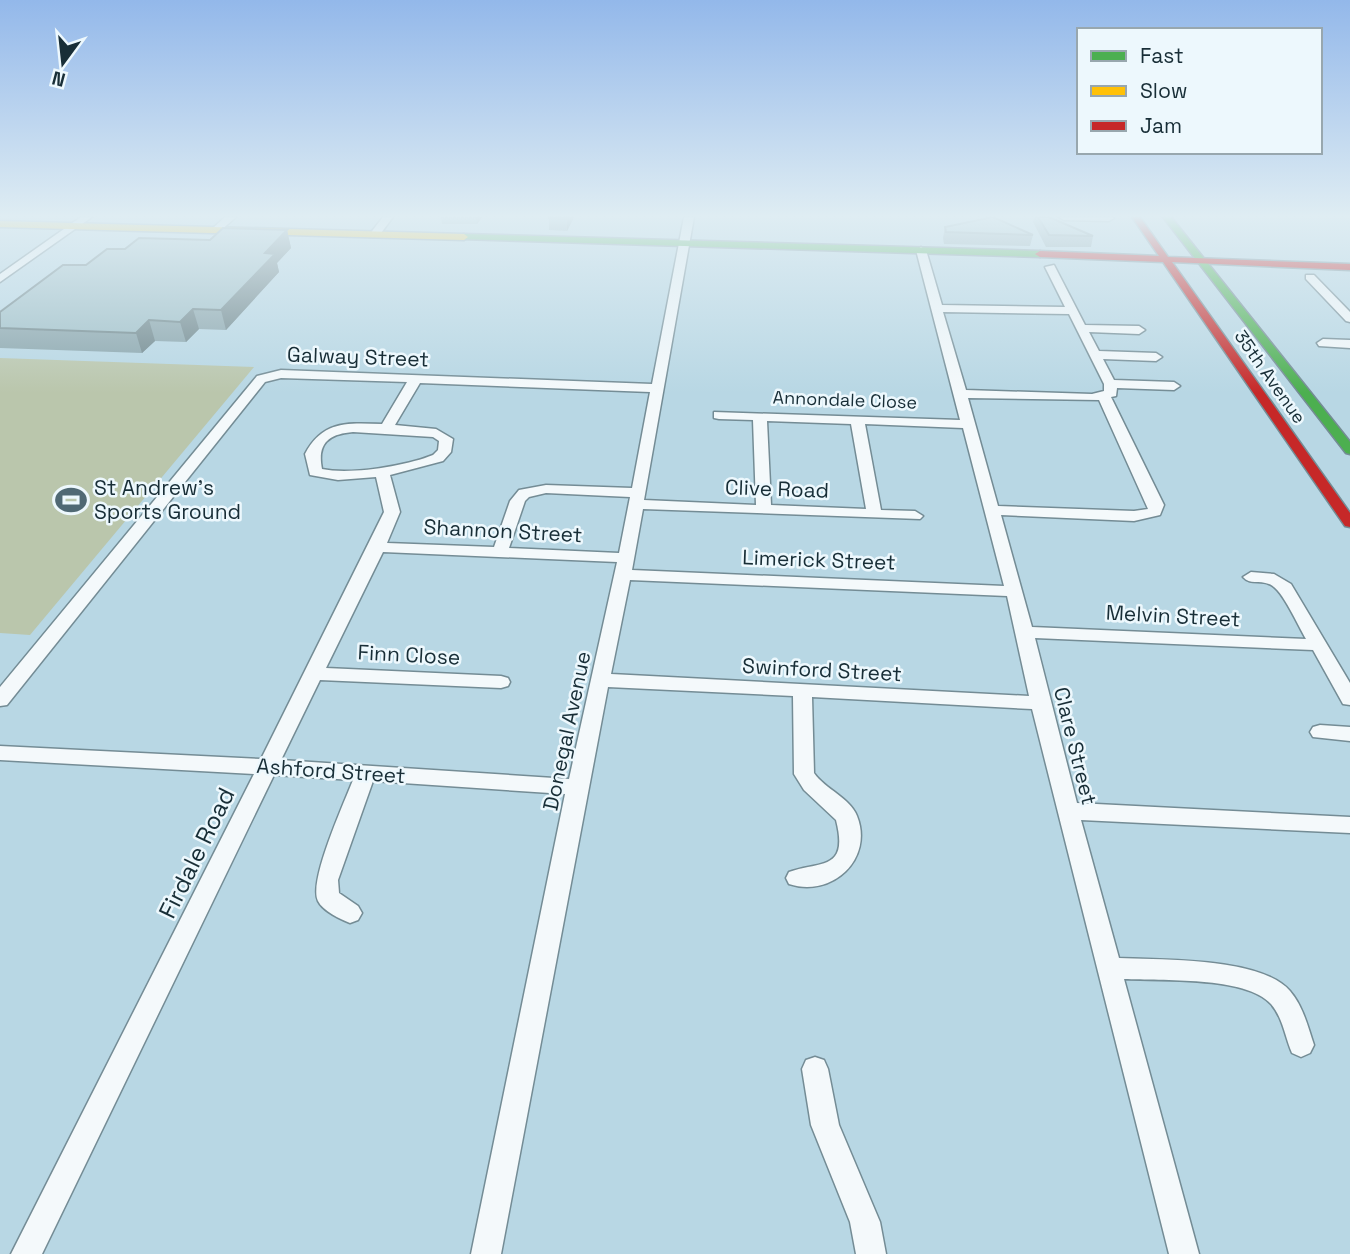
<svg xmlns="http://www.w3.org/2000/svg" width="1350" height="1254" font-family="'Space Grotesk',sans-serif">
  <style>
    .green { fill: #bac6ac }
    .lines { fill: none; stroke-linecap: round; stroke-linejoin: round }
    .street-casing { stroke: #748c95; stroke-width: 3 }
    .fast-casing { stroke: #748c95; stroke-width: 3 }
    .slow-casing { stroke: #748c95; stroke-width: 3 }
    .jam-casing { stroke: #748c95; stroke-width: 3 }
    .street { fill: #f4f9fb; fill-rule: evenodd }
    .fast { fill: #4caf50; fill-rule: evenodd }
    .slow { fill: #ffc107; fill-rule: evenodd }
    .jam { fill: #c62828; fill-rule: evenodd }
    .wall { fill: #89a4ab }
    .shaded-wall { fill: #6f868b }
    .building { fill: #9fbfc7; stroke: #6f868b; stroke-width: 2 }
    .labels { text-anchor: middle; stroke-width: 5; stroke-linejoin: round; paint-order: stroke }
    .far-street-label { font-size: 18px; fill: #182e37; stroke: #edf8fd }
    .street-label { font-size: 21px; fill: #182e37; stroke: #edf8fd }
    .poi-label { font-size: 21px; fill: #182e37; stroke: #edf8fd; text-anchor: start }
    .near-street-label { font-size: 24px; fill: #182e37; stroke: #edf8fd }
  </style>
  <rect width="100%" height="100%" fill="#b8d7e4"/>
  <path class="green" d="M0 358 254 367 30 635 0 633Z"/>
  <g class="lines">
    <defs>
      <path id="street" d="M81 217H92L0 282V274Z
        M225 217H236L219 232H213V228Z
        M383 217H393L378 237H370L369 235Z
        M684 217H694L644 500 756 505 753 420 719 419 714 418V412L960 420 916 250 921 247 926 250 942 305 1065 307 1045 267 1054 265 1085 325 1139 326 1145 330 1139 334 1089 332 1099 351 1156 353 1162 357 1156 361 1103 359 1114 380 1174 382 1180 386 1174 390 1117 388 1116 396 1111 397 1164 505 1160 515 1134 521 1001 515 1032 627 1306 639C1298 626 1282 588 1269 584 1259 580 1250 585 1243 577L1251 572 1274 574 1291 584 1350 683V705L1343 704 1313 650 1035 638 1077 803 1350 817V833L1081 820 1119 958C1161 960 1261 957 1290 991 1303 1006 1308 1027 1314 1045L1310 1053 1301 1057 1292 1053C1285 1037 1283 1018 1271 1004 1246 976 1160 981 1124 979L1199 1254H1169L1032 709 812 697 814 773C825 789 850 798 857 816 874 859 832 898 789 884L786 878 789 872C821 861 849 871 836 820L804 790 794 774 793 696 608 687 501 1254H471L565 794 373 781 338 880 339 893 358 906 362 913 358 920 350 923C340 919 323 911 318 901 308 882 344 803 353 780L274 775 42 1254H11L254 774 0 760V746L261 759 384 512 376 477 338 480 310 475 305 454C323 420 348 423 382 424L407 382 281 378 265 382 7 705 0 706V687L257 376 281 370 652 384ZM943 312 1069 314 1104 384V391L1092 394 966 390ZM420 383 650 392 632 488 546 485 519 490 510 501 494 547 387 543 400 512 390 475 443 461 451 452 453 439 436 429 395 425ZM968 398 1099 400 1148 509 1134 511 998 506ZM767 421 851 424 866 509 771 505ZM865 424 963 428 1004 586 632 570 643 509 920 519 923 516 915 511 881 510ZM353 432 433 437 439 441 438 450 433 455C406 466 350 475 322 469 317 444 328 434 353 432ZM546 493 630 497 619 553 509 548 525 501 529 497ZM383 552 617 562 569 779 281 760 320 680 501 688 508 686 510 682 508 678 501 676 326 668ZM630 580 1007 596 1029 696 611 674Z
        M1059 217H1113L1114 218 1109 221 1064 220Z
        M1306 275H1314L1350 312V322L1346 321 1306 279Z
        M1323 339 1350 340V348L1319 346 1317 343Z
        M1320 725 1350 727V741L1313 737 1310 732 1313 727Z
        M815 1057 824 1060 828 1069 839 1125 880 1222 886 1254H856L850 1222 811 1125 802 1069 806 1060Z"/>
      <path id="fast" d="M1163 217H1171L1350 442V454L1346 453Z
        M464 234 1040 251 1045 254 1040 257 461 239V235Z"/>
      <path id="slow" d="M0 221 464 234 468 237 464 240 0 227Z"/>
      <path id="jam" d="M1132 217H1140L1168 257 1350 264V270L1172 262 1350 513V527L1345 526 1163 262 1040 257 1035 254 1040 251 1159 256Z"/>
    </defs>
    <use href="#street" class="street-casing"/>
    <use href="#fast" class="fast-casing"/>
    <use href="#slow" class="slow-casing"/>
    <use href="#jam" class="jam-casing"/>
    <use href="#street" class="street"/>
    <use href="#fast" class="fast"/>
    <use href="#slow" class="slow"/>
    <use href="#jam" class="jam"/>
  </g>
  <path class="wall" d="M441 217H482L477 224H442Z
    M574 217 567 231 549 230V218Z
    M1034 217H1049L1093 236 1091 247H1046L1033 222Z
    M945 227 1033 235 1030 246 944 244 943 238Z
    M287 230 291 248 277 263 279 272 226 330 199 329 186 342 155 341 142 353 0 348V312L86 265 125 249 210 240Z"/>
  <path class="shaded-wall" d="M476 217H482L477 224Z
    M568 217H574L567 231V219Z
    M287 230 291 248 277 263 279 272 226 330 221 310 265 253Z
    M193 309 199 329 186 342 180 322Z
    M149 320 155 341 142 353 136 333Z"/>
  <path class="building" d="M549 217H568L567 219 549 218Z
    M993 217 1033 235 946 232 945 227Z
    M1038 217H1049L1093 236 1049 235Z
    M223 228 287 230 265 253 275 254 221 310 193 309 180 322 149 320 136 333 0 328V312L63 265H86L107 249H125L139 238 210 240Z"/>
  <linearGradient id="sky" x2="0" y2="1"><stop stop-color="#93b8ea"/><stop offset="0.55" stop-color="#dfedf3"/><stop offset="1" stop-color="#dfedf3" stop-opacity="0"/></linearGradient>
  <rect width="1350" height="393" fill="url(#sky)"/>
  <defs>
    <symbol id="stadium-bare" viewBox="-9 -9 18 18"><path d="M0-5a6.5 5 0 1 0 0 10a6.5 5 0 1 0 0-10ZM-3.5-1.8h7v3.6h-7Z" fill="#506974" stroke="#edf8fd" stroke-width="2.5" paint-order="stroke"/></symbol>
  </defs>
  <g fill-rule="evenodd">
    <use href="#stadium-bare" x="49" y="478" width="44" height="44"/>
  </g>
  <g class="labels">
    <g class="far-street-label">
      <text transform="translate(1270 377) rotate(55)" y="6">35th Avenue</text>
      <text transform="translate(845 400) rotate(2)" y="6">Annondale Close</text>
    </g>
    <g class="street-label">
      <text transform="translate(358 357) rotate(2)" y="7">Galway Street</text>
      <text transform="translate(777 489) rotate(2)" y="7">Clive Road</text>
      <text transform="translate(503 531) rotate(3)" y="7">Shannon Street</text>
      <text transform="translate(819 560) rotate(2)" y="7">Limerick Street</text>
      <text transform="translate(1173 616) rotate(3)" y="7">Melvin Street</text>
      <text transform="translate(409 655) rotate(3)" y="7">Finn Close</text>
      <text transform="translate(822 670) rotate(3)" y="7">Swinford Street</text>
      <text transform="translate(567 731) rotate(-78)" y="7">Donegal Avenue</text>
      <text transform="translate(1075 746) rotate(76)" y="7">Clare Street</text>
      <text transform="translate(331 771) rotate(4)" y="7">Ashford Street</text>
    </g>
    <g class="poi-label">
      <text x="94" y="495">St Andrew's<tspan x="94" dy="24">Sports Ground</tspan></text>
    </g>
    <g class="near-street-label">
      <text transform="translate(197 853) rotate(-64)" y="8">Firdale Road</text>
    </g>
  </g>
  <rect x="1077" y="28" width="245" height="126" fill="#edf8fd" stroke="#98a7ae" stroke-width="2"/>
  <rect x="1091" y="51" width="35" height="10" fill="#4caf50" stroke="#98a7ae" stroke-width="2"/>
  <text x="1140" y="63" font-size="21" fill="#182e37">Fast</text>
  <rect x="1091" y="86" width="35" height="10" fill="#ffc107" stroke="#98a7ae" stroke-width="2"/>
  <text x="1140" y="98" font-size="21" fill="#182e37">Slow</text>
  <rect x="1091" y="121" width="35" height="10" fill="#c62828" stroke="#98a7ae" stroke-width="2"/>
  <text x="1140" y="133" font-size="21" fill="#182e37">Jam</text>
  <g transform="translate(63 63) rotate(195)" stroke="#edf8fd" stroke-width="5" paint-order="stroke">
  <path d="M0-5L12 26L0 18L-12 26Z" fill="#182e37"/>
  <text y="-10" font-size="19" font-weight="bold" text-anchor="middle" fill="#182e37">N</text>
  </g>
</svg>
